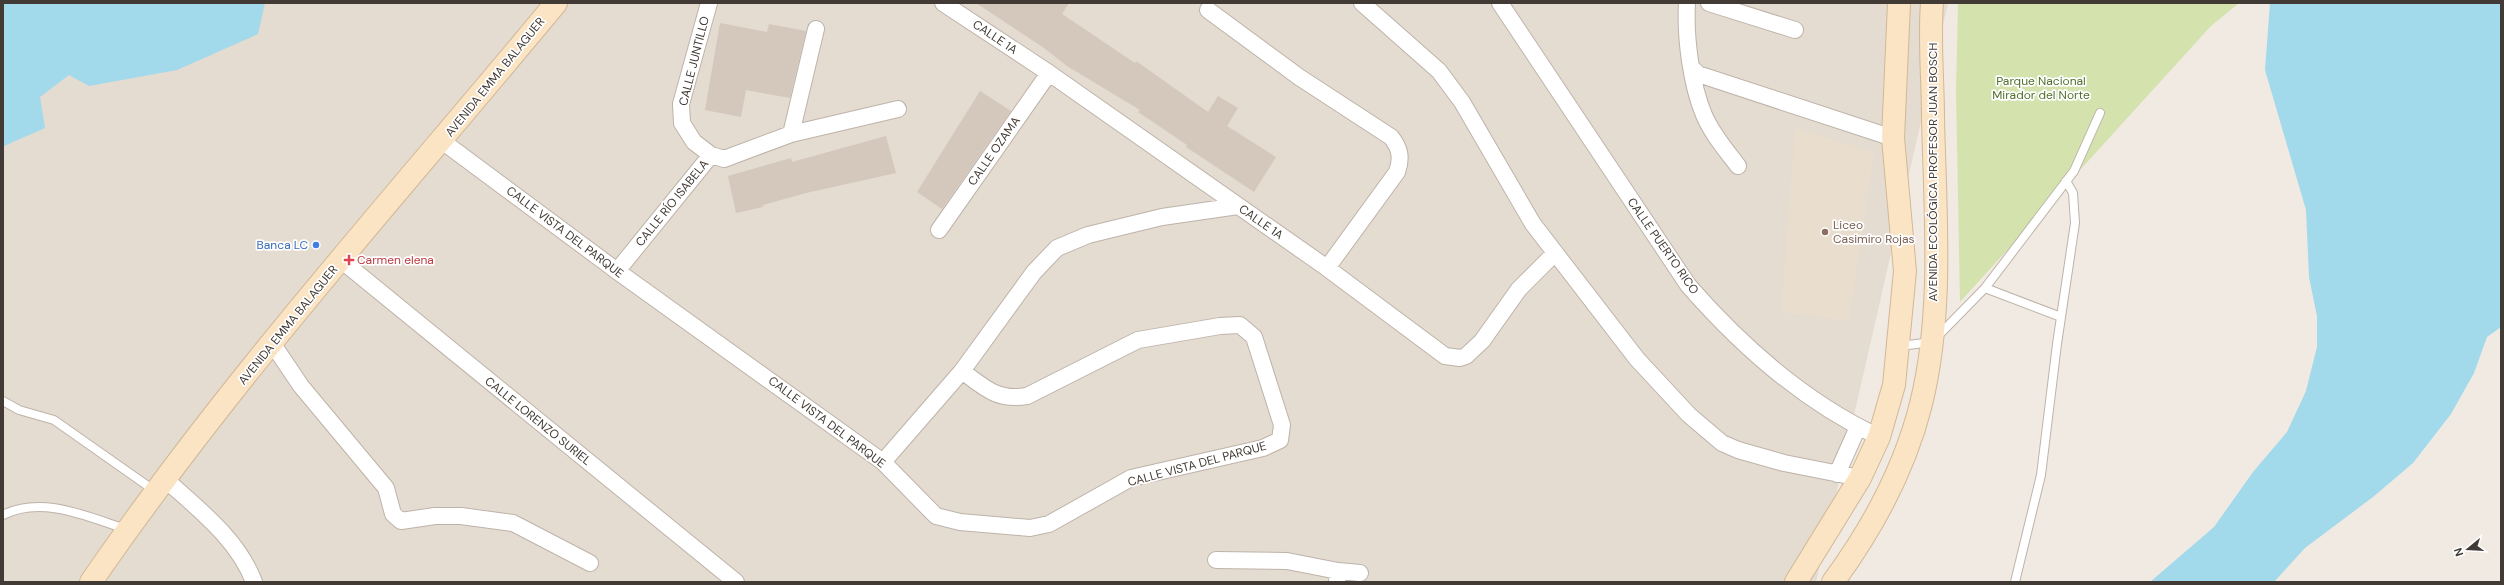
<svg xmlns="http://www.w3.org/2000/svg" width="2504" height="585" font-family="'DM Sans',sans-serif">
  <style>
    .residential { fill: #e4dbd1 }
    .education { fill: #e9ddcd }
    .green { fill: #d4e3ae }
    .water { fill: #a2d9eb }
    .building { fill: #d4c7bc }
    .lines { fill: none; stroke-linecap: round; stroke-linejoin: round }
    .lane-casing { stroke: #beb3a9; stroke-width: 10 }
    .street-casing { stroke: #beb3a9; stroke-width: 18 }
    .secondary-casing { stroke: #d1b897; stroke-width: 24 }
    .lane { stroke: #fff; stroke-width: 8 }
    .street { stroke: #fff; stroke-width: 16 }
    .secondary { stroke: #fbe4c3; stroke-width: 22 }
    .education-dot { fill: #8d6e63; stroke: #fff; stroke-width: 1.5 }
    .shop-dot { fill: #3f7fe0; stroke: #fff; stroke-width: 1.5 }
    .health-dot { fill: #e0444e; stroke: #fff; stroke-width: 1.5 }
    .labels { text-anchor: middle; stroke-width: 3.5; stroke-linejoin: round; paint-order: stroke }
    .street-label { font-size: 12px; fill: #423a34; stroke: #fff }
    .park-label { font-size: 12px; fill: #506f2b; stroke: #fff }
    .education-label { font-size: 12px; fill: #785e54; stroke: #fff; text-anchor: start }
    .shop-label { font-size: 12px; fill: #366cbe; stroke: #fff; text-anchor: end }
    .health-label { font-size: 12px; fill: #be3a42; stroke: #fff; text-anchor: start }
  </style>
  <rect width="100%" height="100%" fill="#f0eae3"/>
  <path class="residential" d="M78 3H1948L1816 582H3V25Z"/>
  <path class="education" d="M1795 127 1874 153 1849 321 1781 312Z"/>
  <path class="green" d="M1958 3H2239L2211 26 1960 302 1956 92Z"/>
  <path class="water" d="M3 3H265L258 34 177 70 89 86 69 75 40 97 45 128 4 146Z
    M2270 3H2501V327L2487 337 2474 373 2451 414 2413 463 2373 497 2305 548 2274 582H2150L2214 527 2253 472 2287 432 2306 391 2317 347V316L2309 277 2306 210 2265 70Z"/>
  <path class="building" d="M976 3H1069L1062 14 1135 63 1136 61 1208 112 1218 96 1238 108 1227 126 1276 157 1254 192 1186 147 1187 145 1138 112 1140 110 1067 66 1044 48Z
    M720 23 767 32 769 24 806 31 790 98 746 90 741 117 705 110Z
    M980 91 1011 111 942 209 917 192Z
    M886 136 896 173 806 193 763 205V207L736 213 728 176 791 158 792 162Z"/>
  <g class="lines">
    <defs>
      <path id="lane" d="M1985 288 2061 317
        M1900 346 1932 342 1985 288 2074 171 2100 113
        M3 401 19 410 54 420 155 491
        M3 515C42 495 88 517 126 529
        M2015 582 2041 475 2057 344 2075 223 2073 193 2066 181"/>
      <path id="street" d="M709 3 681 104 682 123 694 142 711 155 724 159 791 134 898 109
        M943 3 1049 73 1327 268 1445 356 1460 358 1466 356 1482 341 1519 289 1555 253
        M1362 3 1439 71 1462 102 1533 224 1637 359 1689 415 1722 443 1738 450 1784 463 1860 478
        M1500 3 1688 285C1742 347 1804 402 1879 437
        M1687 3C1685 37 1691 84 1704 115 1712 134 1726 150 1738 166
        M1709 3 1795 30
        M1208 10 1299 77 1391 137C1400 148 1402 158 1397 172L1327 268
        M1692 68 1698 74 1893 138
        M791 134 816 29
        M442 141 617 271 883 462 936 516 960 522 1030 528 1049 524 1131 478 1263 448 1280 440 1282 425 1254 337 1240 325 1220 326 1138 340 1027 396C997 401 985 388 962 371
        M939 230 1049 73
        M341 260 736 582
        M617 271 711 155
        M272 343 301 386 386 488 393 514 401 521 435 516H461L513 523 590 563
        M883 462 962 371 1034 272 1057 248 1088 235 1162 217 1238 206
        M1837 474 1858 427
        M165 479C198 509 238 539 254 582
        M1216 560 1287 561 1338 571 1337 582
        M1338 571 1360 573"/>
      <path id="secondary" d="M91 582C231 378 398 194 556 3
        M1796 582 1860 478 1879 437 1894 385 1905 271 1893 138 1899 3
        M1833 582C1872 529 1905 468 1921 404 1944 311 1935 212 1933 118 1933 80 1929 41 1932 3"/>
    </defs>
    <use href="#lane" class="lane-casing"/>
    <use href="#street" class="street-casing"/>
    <use href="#secondary" class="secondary-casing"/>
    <use href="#lane" class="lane"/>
    <use href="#street" class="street"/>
    <use href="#secondary" class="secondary"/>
  </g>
  <circle class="education-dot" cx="1825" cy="232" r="4"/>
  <circle class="shop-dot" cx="316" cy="245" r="4"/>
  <path class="health-dot" d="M347 254h4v4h4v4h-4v4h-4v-4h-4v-4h4z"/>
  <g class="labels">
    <g class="street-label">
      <text transform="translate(995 37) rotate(34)" y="4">CALLE 1A</text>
      <text transform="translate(694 61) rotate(-76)" y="4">CALLE JUNTILLO</text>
      <text transform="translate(495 77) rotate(-51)" y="4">AVENIDA EMMA BALAGUER</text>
      <text transform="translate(994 151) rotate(-55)" y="4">CALLE OZAMA</text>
      <text transform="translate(1933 172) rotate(-90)" y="4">AVENIDA ECOLÓGICA PROFESOR JUAN BOSCH</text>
      <text transform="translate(672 203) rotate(-51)" y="4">CALLE RÍO ISABELA</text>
      <text transform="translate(1261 222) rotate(35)" y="4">CALLE 1A</text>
      <text transform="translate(565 232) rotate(37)" y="4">CALLE VISTA DEL PARQUE</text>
      <text transform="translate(1663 246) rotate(55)" y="4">CALLE PUERTO RICO</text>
      <text transform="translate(288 325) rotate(-51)" y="4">AVENIDA EMMA BALAGUER</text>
      <text transform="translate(538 421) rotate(39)" y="4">CALLE LORENZO SURIEL</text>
      <text transform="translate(827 422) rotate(37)" y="4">CALLE VISTA DEL PARQUE</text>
      <text transform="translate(1197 464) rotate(-15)" y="4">CALLE VISTA DEL PARQUE</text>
    </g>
    <g class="park-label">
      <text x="2041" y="85">Parque Nacional<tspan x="2041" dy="14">Mirador del Norte</tspan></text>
    </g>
    <g class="education-label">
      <text x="1833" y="229">Liceo<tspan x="1833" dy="14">Casimiro Rojas</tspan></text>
    </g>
    <g class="shop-label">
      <text x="308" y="249">Banca LC</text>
    </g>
    <g class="health-label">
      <text x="357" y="264">Carmen elena</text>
    </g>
  </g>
  <rect width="2504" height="585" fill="none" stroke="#423a34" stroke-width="8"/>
  <g transform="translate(2468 549) rotate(252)" stroke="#ffffff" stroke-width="3" paint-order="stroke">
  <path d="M0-3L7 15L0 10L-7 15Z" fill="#423a34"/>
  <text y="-6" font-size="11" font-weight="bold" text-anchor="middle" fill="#423a34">N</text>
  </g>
</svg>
